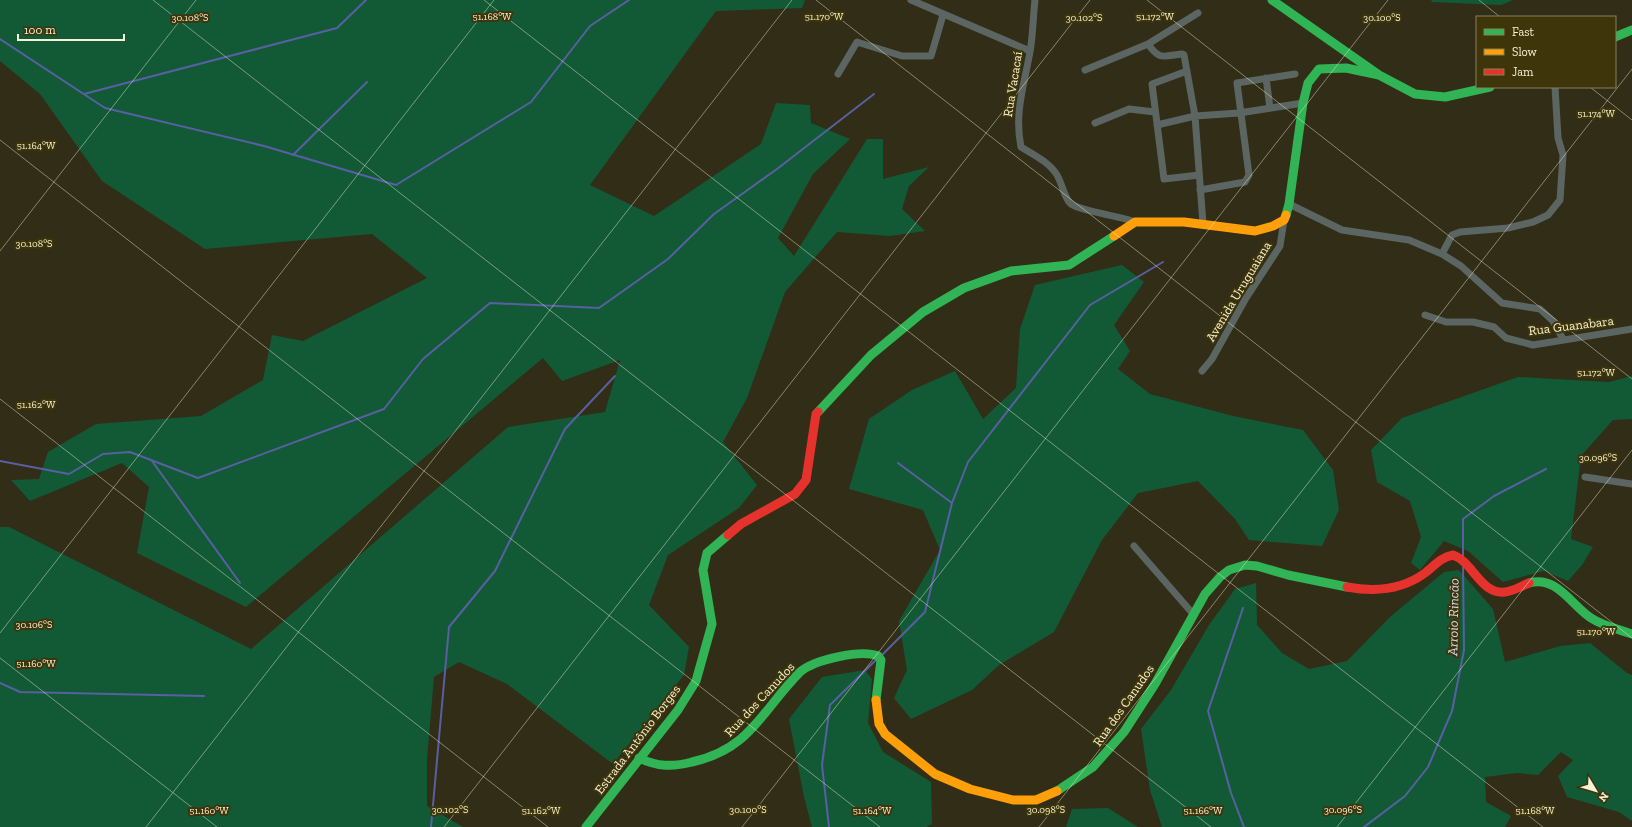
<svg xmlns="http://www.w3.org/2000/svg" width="1632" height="827" font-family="'Zilla Slab',serif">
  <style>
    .green { fill: #125a36 }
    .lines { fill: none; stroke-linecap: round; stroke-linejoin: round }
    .stream { stroke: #585fa3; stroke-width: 2 }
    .street { stroke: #5b6562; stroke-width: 7 }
    .fast { stroke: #30b455; stroke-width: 9 }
    .slow { stroke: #ff9f0a; stroke-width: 9 }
    .jam { stroke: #e5322d; stroke-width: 9 }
    .ticks { fill: none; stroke: #f7f1d5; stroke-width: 1; stroke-opacity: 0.45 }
    .labels { text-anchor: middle; stroke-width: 4; stroke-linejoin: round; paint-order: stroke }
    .street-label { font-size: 13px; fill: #f7f1d5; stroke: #3e350a }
    .water-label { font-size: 14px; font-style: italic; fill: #d4d8ee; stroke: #3e350a }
    .ticks-label { font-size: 10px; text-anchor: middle; fill: #f7f1d5; stroke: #3e350a; stroke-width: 4; stroke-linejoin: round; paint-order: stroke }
  </style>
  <rect width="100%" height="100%" fill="#322d16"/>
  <path class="green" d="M0 0H805L802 8 716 11 590 185 654 216 761 144 776 103 810 105 811 123 850 139 813 174 778 238 794 256 867 139H883V179L929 167 909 186 902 209 925 231 890 236 837 232 785 292 747 398 723 442 757 485 739 508 668 555 649 605 689 647 684 675 613 764 507 684 459 662 434 677 427 759V806L463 827H0V527H9L251 649 508 427 605 412 620 360 562 381 543 358 246 607 137 553 149 487 122 463 30 501 11 480 39 479 48 452 96 424 201 416 263 380 272 335 303 341 427 278 372 234 205 249 102 181 40 94 0 61Z
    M1431 0H1513L1501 5 1432 2Z
    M1122 265 1144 282 1114 325 1130 351 1118 369 1150 394 1233 416 1303 430 1333 470 1339 510 1322 546 1249 540 1235 519 1198 481 1138 493 1102 540 1054 632 999 665 972 690 911 719 894 698 907 670 899 621 940 550 923 510 849 489 869 419 912 390 955 371 983 419 1016 388 1020 329 1035 285Z
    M1632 376V419L1613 420 1581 456 1571 539 1593 547 1582 565 1568 581 1544 571 1503 582 1468 551 1444 541 1420 570 1411 563 1421 537 1410 501 1377 482 1371 450 1402 418 1518 377 1609 382Z
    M1459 570 1493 609 1505 662 1560 646 1590 643 1627 673 1632 675V821L1619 812 1567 797 1558 776 1573 760 1561 752 1538 775 1517 773 1485 777 1486 802 1511 816 1505 827H1162L1150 790 1141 729 1171 690 1209 625 1235 589 1256 583 1257 625 1282 653 1309 669 1347 661 1390 617 1444 572Z
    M865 670 872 679 868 723 883 752 931 782 932 824 926 827H812L804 797 789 719 822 677Z
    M1108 808 1138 827H1066L1072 809Z"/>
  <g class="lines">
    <path class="stream" d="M0 39 105 108 264 146 396 185 531 102 590 26 629 0
      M84 94 337 28 366 0
      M293 155 367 82
      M0 461 69 474 103 454 130 452 198 478 384 409 423 359 490 303 599 308 668 259 714 214 777 169 874 94
      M152 461 240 583
      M898 463 952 503
      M1463 556V519L1494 496 1546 469
      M1243 608 1208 711 1231 793 1244 827
      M882 655 925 612 952 503 968 462 1090 305 1163 262
      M0 683 20 692 204 696
      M431 827 449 627 495 571 565 429 615 376
      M829 827 822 765 830 705 877 659
      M1364 827 1405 796 1428 767 1452 711 1464 650 1463 565"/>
    <path class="street" d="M911 0 1030 51
      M1035 0C1033 17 1033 35 1030 52 1024 85 1014 114 1021 147 1034 155 1049 162 1057 175 1062 183 1064 197 1070 203 1078 211 1121 216 1135 222
      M1148 44C1160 61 1163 56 1182 54L1184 55 1195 116 1203 224
      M1085 70 1148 44 1198 13
      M1187 71 1152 84 1164 179 1199 175
      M838 74 857 42 902 56H931L943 15
      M1266 78 1270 108
      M1095 123 1129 109 1155 112
      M1157 125 1195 116 1239 113 1303 103
      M1200 190 1245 182 1249 175 1237 83 1295 74
      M1289 204 1342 230 1409 240 1442 254 1461 266 1502 303 1540 309 1553 321 1563 339
      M1442 254 1452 235 1460 232 1508 228 1533 222 1548 215 1560 200 1563 155 1558 138 1555 87
      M1425 315 1446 322H1473L1494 327 1506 338 1533 345 1632 329
      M1202 371 1212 359 1246 298 1280 246 1284 220
      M1585 477 1632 484
      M1134 546 1194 615"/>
    <path class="fast" d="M1272 0 1379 75 1415 94 1445 97 1490 87
      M1615 37 1632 30
      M1286 215 1289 204 1303 103 1308 83 1319 69 1346 68 1379 75
      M818 412 871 355 923 312 964 288 1011 271 1069 265 1114 236
      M1529 583C1557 575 1571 605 1591 618 1603 626 1618 629 1632 634
      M639 758C658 767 673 767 692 762 751 749 762 710 800 672 814 660 861 649 878 656L881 660 876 700
      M1057 791 1093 767 1124 732 1155 684 1205 594 1220 577 1229 570 1245 565 1257 566 1288 575 1347 587
      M586 827 678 710 696 681 712 624 703 570 707 553 728 535"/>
    <path class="slow" d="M1114 236 1135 222H1184L1255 231 1273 226 1284 220 1286 215
      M876 700 879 724 885 734 935 774 970 789 1013 800H1036L1057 791"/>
    <path class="jam" d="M728 535 741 524 795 494 806 480 816 414 818 412
      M1347 587C1374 592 1402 590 1425 573 1434 566 1441 557 1453 555 1473 562 1481 595 1505 592 1514 591 1521 586 1529 583"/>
  </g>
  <path class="ticks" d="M153 0 1211 827M484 0 1543 827M816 0 1632 638M1147 0 1632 379M1479 0 1500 17M1590 87 1632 120M0 140 880 827M0 251 196 0M0 399 548 827M0 633 494 0M0 658 217 827M146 827 792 0M444 827 1090 0M742 827 1388 0M1039 827 1632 69M1337 827 1632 450"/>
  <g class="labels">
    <g class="street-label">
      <text transform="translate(1012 84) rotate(-81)" y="5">Rua Vacacaí</text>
      <text transform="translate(1238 291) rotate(-59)" y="5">Avenida Uruguaiana</text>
      <text transform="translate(1571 325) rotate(-7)" y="5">Rua Guanabara</text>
      <text transform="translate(759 699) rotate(-47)" y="5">Rua dos Canudos</text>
      <text transform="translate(1123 705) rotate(-55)" y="5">Rua dos Canudos</text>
      <text transform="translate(637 739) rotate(-53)" y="5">Estrada Antônio Borges</text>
    </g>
    <g class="water-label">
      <text transform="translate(1453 617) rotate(-89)" y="5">Arroio Rincão</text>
    </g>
  </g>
  <g class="ticks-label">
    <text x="492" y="20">51.168°W</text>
    <text x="824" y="20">51.170°W</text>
    <text x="1155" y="20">51.172°W</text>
    <text x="1382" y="21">30.100°S</text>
    <text x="190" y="21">30.108°S</text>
    <text x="1084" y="21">30.102°S</text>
    <text x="1596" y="117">51.174°W</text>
    <text x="36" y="149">51.164°W</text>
    <text x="34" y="247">30.108°S</text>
    <text x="1596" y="376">51.172°W</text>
    <text x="36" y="408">51.162°W</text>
    <text x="1598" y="461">30.096°S</text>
    <text x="34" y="628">30.106°S</text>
    <text x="1596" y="635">51.170°W</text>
    <text x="36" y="667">51.160°W</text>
    <text x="450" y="813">30.102°S</text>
    <text x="748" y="813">30.100°S</text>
    <text x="1046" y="813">30.098°S</text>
    <text x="1343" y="813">30.096°S</text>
    <text x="209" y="814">51.160°W</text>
    <text x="541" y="814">51.162°W</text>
    <text x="872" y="814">51.164°W</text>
    <text x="1203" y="814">51.166°W</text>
    <text x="1535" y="814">51.168°W</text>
  </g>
  <rect x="1476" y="16" width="140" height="72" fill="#3e350a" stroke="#88805b"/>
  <rect x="1484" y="29" width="20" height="6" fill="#30b455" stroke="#88805b"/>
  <text x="1512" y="36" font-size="12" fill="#f7f1d5">Fast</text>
  <rect x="1484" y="49" width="20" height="6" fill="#ff9f0a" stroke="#88805b"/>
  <text x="1512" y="56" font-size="12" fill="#f7f1d5">Slow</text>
  <rect x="1484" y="69" width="20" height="6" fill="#e5322d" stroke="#88805b"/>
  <text x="1512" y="76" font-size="12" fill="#f7f1d5">Jam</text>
  <g transform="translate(1596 791) rotate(128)" stroke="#3e350a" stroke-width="3" paint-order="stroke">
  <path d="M0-3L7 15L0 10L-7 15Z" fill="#f7f1d5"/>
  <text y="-6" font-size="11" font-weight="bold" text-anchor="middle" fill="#f7f1d5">N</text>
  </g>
  <path d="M18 34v6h106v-6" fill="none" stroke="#f7f1d5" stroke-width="2"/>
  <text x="24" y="34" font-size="12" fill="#f7f1d5" stroke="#3e350a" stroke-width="3" paint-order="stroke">100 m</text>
</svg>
